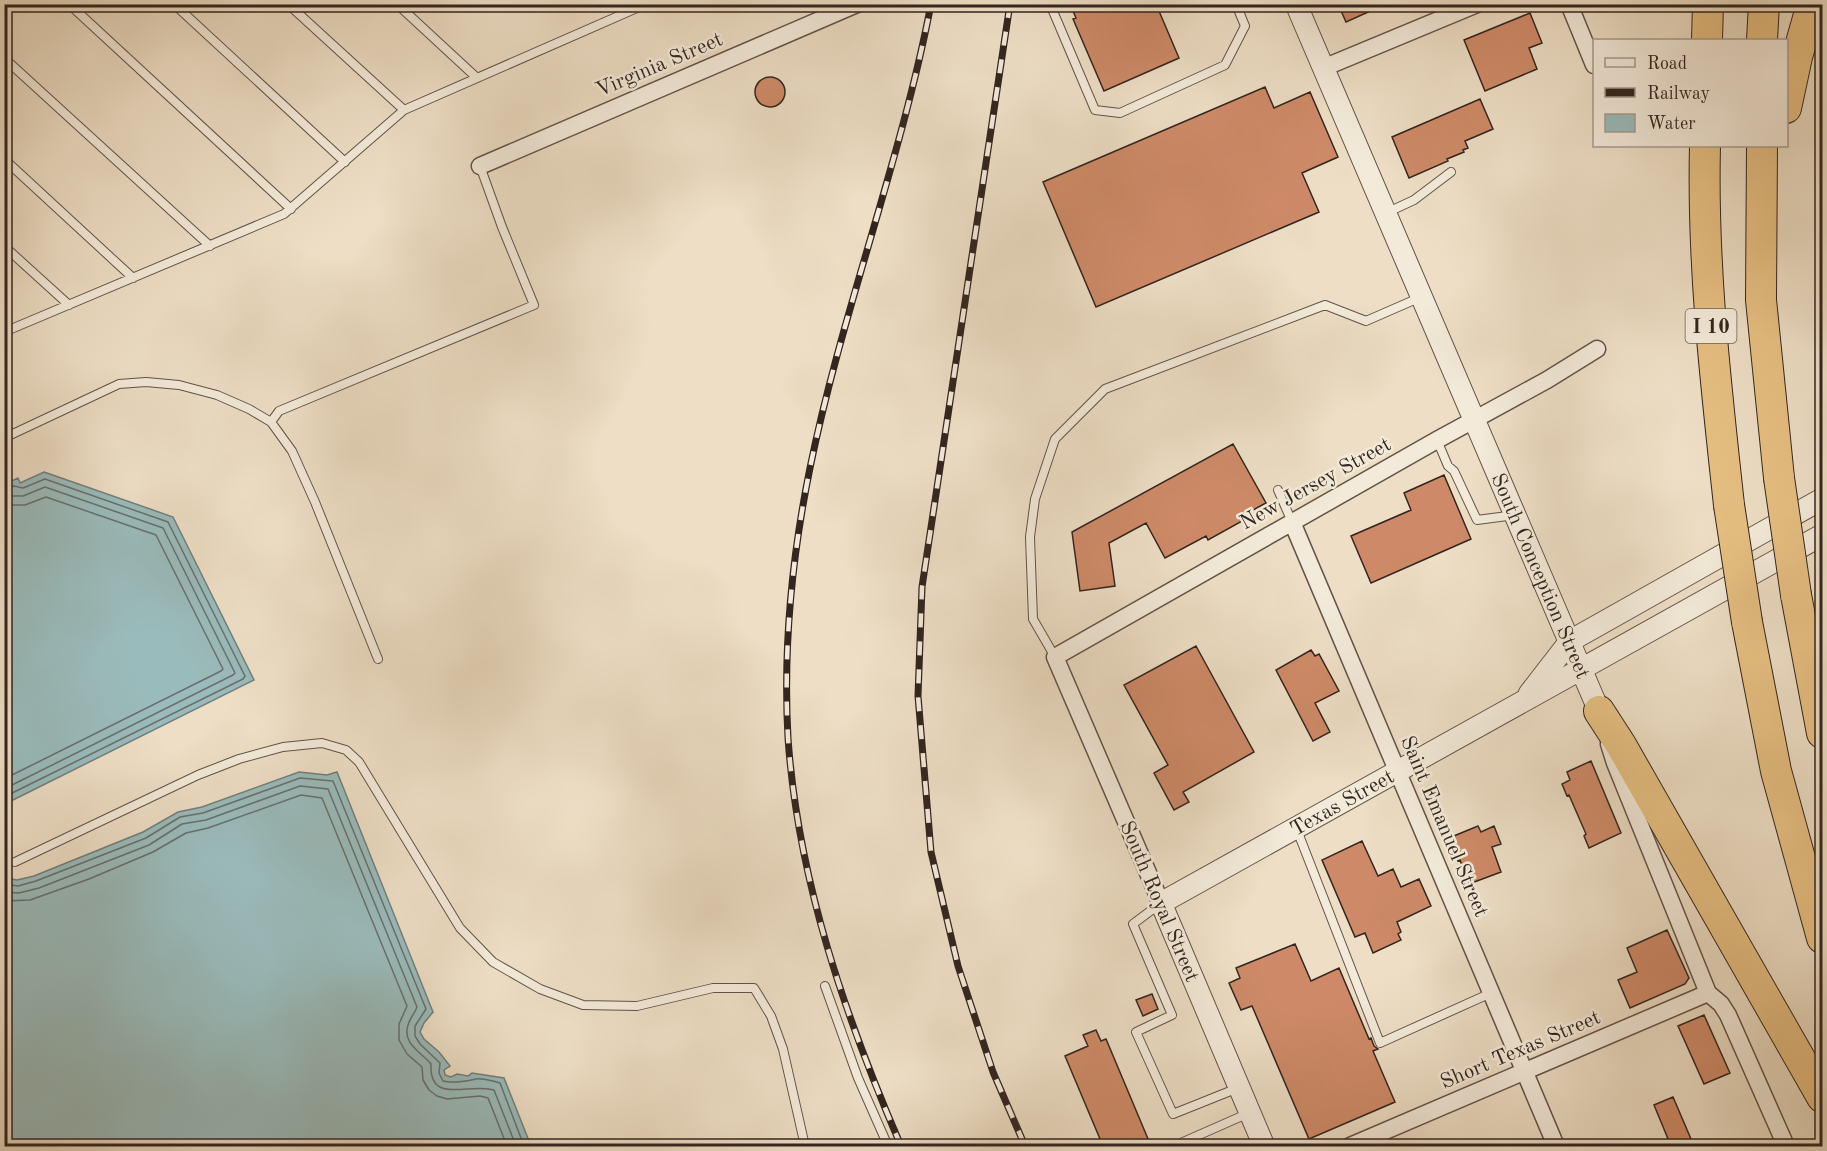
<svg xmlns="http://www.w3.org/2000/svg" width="1827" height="1151" font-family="'Old Standard TT',serif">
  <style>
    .water { fill: #9abbbb; stroke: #717f7d; stroke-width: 1.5 }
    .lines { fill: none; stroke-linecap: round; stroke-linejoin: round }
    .shore { stroke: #66706d; stroke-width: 1.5 }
    .building { fill: #ce8a68; stroke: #33251f; stroke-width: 1.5 }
    .service-casing { stroke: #625348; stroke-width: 10 }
    .minor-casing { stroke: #625348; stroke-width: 19 }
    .tertiary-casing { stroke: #625348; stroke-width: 23 }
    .motorway-casing { stroke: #33251f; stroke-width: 32 }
    .service { stroke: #f3ead9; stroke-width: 8 }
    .minor { stroke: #f3ead9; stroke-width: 16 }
    .tertiary { stroke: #f3ead9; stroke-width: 21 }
    .motorway { stroke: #e6bf82; stroke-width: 30 }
    .rail-casing { stroke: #33251f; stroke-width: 7 }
    .rail { stroke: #f3ead9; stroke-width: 4.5; stroke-dasharray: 14; stroke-linecap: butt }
    .motorway-bridge-casing { stroke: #33251f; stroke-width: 32; stroke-linecap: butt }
    .motorway-bridge { stroke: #e6bf82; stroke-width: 30 }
    .labels { text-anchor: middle; stroke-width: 5; stroke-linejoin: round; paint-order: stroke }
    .shield { fill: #f3ead9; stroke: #6d6057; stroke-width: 1.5 }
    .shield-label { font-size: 20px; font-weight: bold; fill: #33251f }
    .street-label { font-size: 21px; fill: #33251f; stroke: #f3ead9 }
  </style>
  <rect width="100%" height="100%" fill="#eddec5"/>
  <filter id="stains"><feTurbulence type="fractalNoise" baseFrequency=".00333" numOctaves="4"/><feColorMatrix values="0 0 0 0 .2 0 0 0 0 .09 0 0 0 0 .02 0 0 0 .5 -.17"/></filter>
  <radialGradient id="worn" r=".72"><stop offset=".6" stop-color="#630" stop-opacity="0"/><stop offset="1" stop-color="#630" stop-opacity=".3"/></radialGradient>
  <path class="water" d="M44 472 173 517 254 680 5 804V484L18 478 20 483Z
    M299 772 327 775 337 772 433 1012 424 1023 420 1032 424 1039 439 1052 450 1066 444 1070 445 1075 451 1077 457 1074 468 1076 472 1073 504 1078 531 1146H5V878L17 880 34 876 143 832 178 812 202 807Z"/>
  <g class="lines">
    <path class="shore" d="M4 489 14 486 23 488 45 479 168 522 245 676 243 679 4 797
      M4 496H23L45 487 163 528 235 673 233 675 4 789
      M4 505H25L46 497 156 535 223 669 221 671 4 779
      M4 884 18 886 36 881 146 838 180 817 203 813 300 778 333 781 426 1009 415 1026V1036L420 1044 440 1063 439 1073 443 1081C453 1084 466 1081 476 1079 483 1078 493 1081 500 1083L524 1146
      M4 892 19 893 39 888 149 845 182 824 206 820 300 786 328 789 417 1007C415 1013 410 1018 408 1025 402 1044 421 1052 431 1064 429 1106 470 1082 494 1090L516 1146
      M4 901 30 900 89 879 153 852 186 833 208 828 301 795 322 798 407 1006 399 1024V1040L407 1054 422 1067 423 1080 429 1090 437 1096 447 1099 480 1096 488 1098 507 1146"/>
  </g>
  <path class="building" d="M1070 4H1156L1179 58 1104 91 1073 19 1076 18Z
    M1338 4H1386L1346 22Z
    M1530 13 1542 43 1529 48 1537 69 1485 91 1464 40Z
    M755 92a15 15 0 1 1 30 0a15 15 0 1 1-30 0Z
    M1265 87 1274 108 1310 92 1338 157 1302 173 1319 212 1096 307 1043 182Z
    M1480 99 1493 129 1465 141 1468 148 1463 150 1464 152 1447 159 1448 161 1409 178 1392 137Z
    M1233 444 1266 503 1242 516 1244 520 1208 540 1206 536 1165 558 1146 523 1109 543 1115 586 1080 591 1072 532Z
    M1444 475 1471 539 1371 583 1351 536 1411 510 1404 493Z
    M1196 646 1254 752 1183 792 1189 802 1174 810 1154 773 1168 765 1124 685Z
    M1311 650 1315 656 1319 654 1339 691 1315 703 1330 732 1313 741 1276 670Z
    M1591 761 1621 833 1589 848 1584 836 1586 834 1569 795 1567 796 1562 784 1570 780 1567 772Z
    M1478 826 1481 832 1494 826 1501 844 1492 847 1501 872 1469 884 1460 860 1458 861 1449 838Z
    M1362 841 1378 876 1393 869 1401 887 1419 879 1431 906 1397 922 1401 932 1398 934 1401 940 1373 953 1365 933 1355 937 1322 860Z
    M1667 930 1689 978 1685 984 1630 1008 1618 980 1637 972 1627 948Z
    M1295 944 1311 981 1339 968 1369 1039 1371 1038 1374 1046 1378 1049 1373 1051 1395 1102 1309 1139 1252 1006 1241 1010 1229 983 1240 978 1236 968Z
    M1152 994 1158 1009 1143 1016 1136 1000Z
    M1704 1015 1730 1073 1704 1084 1678 1026Z
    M1096 1030 1101 1041 1106 1039 1151 1146H1103L1065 1056 1088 1046 1083 1035Z
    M1673 1097 1694 1146H1671L1654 1105Z"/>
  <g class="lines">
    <defs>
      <path id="service" d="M69 4 291 209
        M174 4 345 162
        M288 4 404 110
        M397 4 477 78
        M1050 4 1095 110 1120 113 1225 65 1245 26 1236 4
        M4 58 210 246
        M4 159 133 278
        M1386 213 1414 200 1451 172
        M4 246 69 305
        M4 332 284 214 404 110 646 4
        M271 422 279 411 534 305 502 227 480 166
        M4 438 119 384 146 382 179 385 217 395 249 409 271 422 292 451 315 502 378 659
        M1437 440 1448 466 1454 471 1477 520 1515 515
        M1278 490 1292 522
        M1055 657 1033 619 1030 537 1035 499 1055 439 1105 389 1325 305 1366 321 1421 297
        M1297 830 1380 1043 1491 993
        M15 862 198 775 239 759 283 747 322 743 346 750 359 762 460 928 493 962 540 989 583 1005 637 1006 713 988H754L771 1016 783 1049 805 1146
        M1161 903 1133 924 1172 1015 1136 1032 1173 1114 1238 1088
        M825 986 858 1078 888 1146
        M1174 1146 1249 1113"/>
      <path id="minor" d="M1569 4 1594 65
        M1323 68 1477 4
        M480 166 857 4
        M1292 522 1556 1146
        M1609 744 1615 763 1708 993 1721 1004 1728 1015 1786 1146
        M1161 903 1055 657 1437 440 1547 380 1597 349
        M1350 1146 1708 993"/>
      <g id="tertiary">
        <path id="s1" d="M1296 4 1599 711"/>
        <path d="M1529 694 1570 641 1822 499"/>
        <path id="s2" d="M1264 1146 1161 903 1822 535"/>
      </g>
      <path id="motorway" d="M1707 40 1708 4
        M1762 40 1764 4
        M1786 108 1797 57 1812 4
        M1705 146C1702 266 1716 386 1729 505
        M1762 146 1761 300 1779 478
        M1796 595 1822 733
        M1747 622 1776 771 1822 938
        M1599 711 1621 745 1822 1097"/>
    </defs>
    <use href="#service" class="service-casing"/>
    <use href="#minor" class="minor-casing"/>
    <use href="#tertiary" class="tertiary-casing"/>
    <use href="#motorway" class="motorway-casing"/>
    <use href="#service" class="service"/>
    <use href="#minor" class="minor"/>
    <use href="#tertiary" class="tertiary"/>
    <use href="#motorway" class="motorway"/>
    <defs>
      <path id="rail" d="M1010 4 922 587 918 696 931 852 958 966 993 1072 1025 1146
        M901 1146C845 1016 798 881 788 738 783 648 792 556 810 468 842 311 901 161 931 4"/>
    </defs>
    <use href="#rail" class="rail-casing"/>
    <use href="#rail" class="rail"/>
    <defs>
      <path id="motorway-bridge" d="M1779 478 1796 595
        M1729 505 1747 622"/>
    </defs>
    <use href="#motorway-bridge" class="motorway-bridge-casing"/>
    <use href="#motorway-bridge" class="motorway-bridge"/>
  </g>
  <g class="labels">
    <rect class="shield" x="1685.5" y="309" width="51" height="34" rx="4.5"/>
    <g class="shield-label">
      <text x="1711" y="333">I 10</text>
    </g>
    <g class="street-label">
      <text transform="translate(659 64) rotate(-23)" y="7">Virginia Street</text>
      <text transform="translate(1315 483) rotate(-29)" y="7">New Jersey Street</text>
      <text dy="7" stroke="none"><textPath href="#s1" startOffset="622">South Conception Street</textPath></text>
      <text dy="7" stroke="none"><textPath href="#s2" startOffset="471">Texas Street</textPath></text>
      <text transform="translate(1445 826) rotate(67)" y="7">Saint Emanuel Street</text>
      <text transform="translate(1160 901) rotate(67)" y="7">South Royal Street</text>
      <text transform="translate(1520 1049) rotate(-23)" y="7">Short Texas Street</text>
    </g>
  </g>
  <rect width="1827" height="1151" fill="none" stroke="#eddec5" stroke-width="24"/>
  <rect x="6" y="6" width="1815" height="1139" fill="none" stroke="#33251f" stroke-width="3"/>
  <rect x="12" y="12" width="1803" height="1127" fill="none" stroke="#33251f" stroke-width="1.5"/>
  <rect x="1593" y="39" width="195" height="108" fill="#f3ead9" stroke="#a69b8f" stroke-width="1.5"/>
  <rect x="1605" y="58" width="30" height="9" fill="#f3ead9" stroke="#a69b8f" stroke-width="1.5"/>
  <text x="1647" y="69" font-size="18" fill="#33251f">Road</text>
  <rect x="1605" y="88" width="30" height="9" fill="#33251f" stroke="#a69b8f" stroke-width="1.5"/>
  <text x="1647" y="99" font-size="18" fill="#33251f">Railway</text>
  <rect x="1605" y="114" width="30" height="18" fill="#9abbbb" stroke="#a69b8f" stroke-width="1.5"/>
  <text x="1647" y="129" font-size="18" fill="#33251f">Water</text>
  <rect width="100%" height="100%" filter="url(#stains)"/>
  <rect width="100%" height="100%" fill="url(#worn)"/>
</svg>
